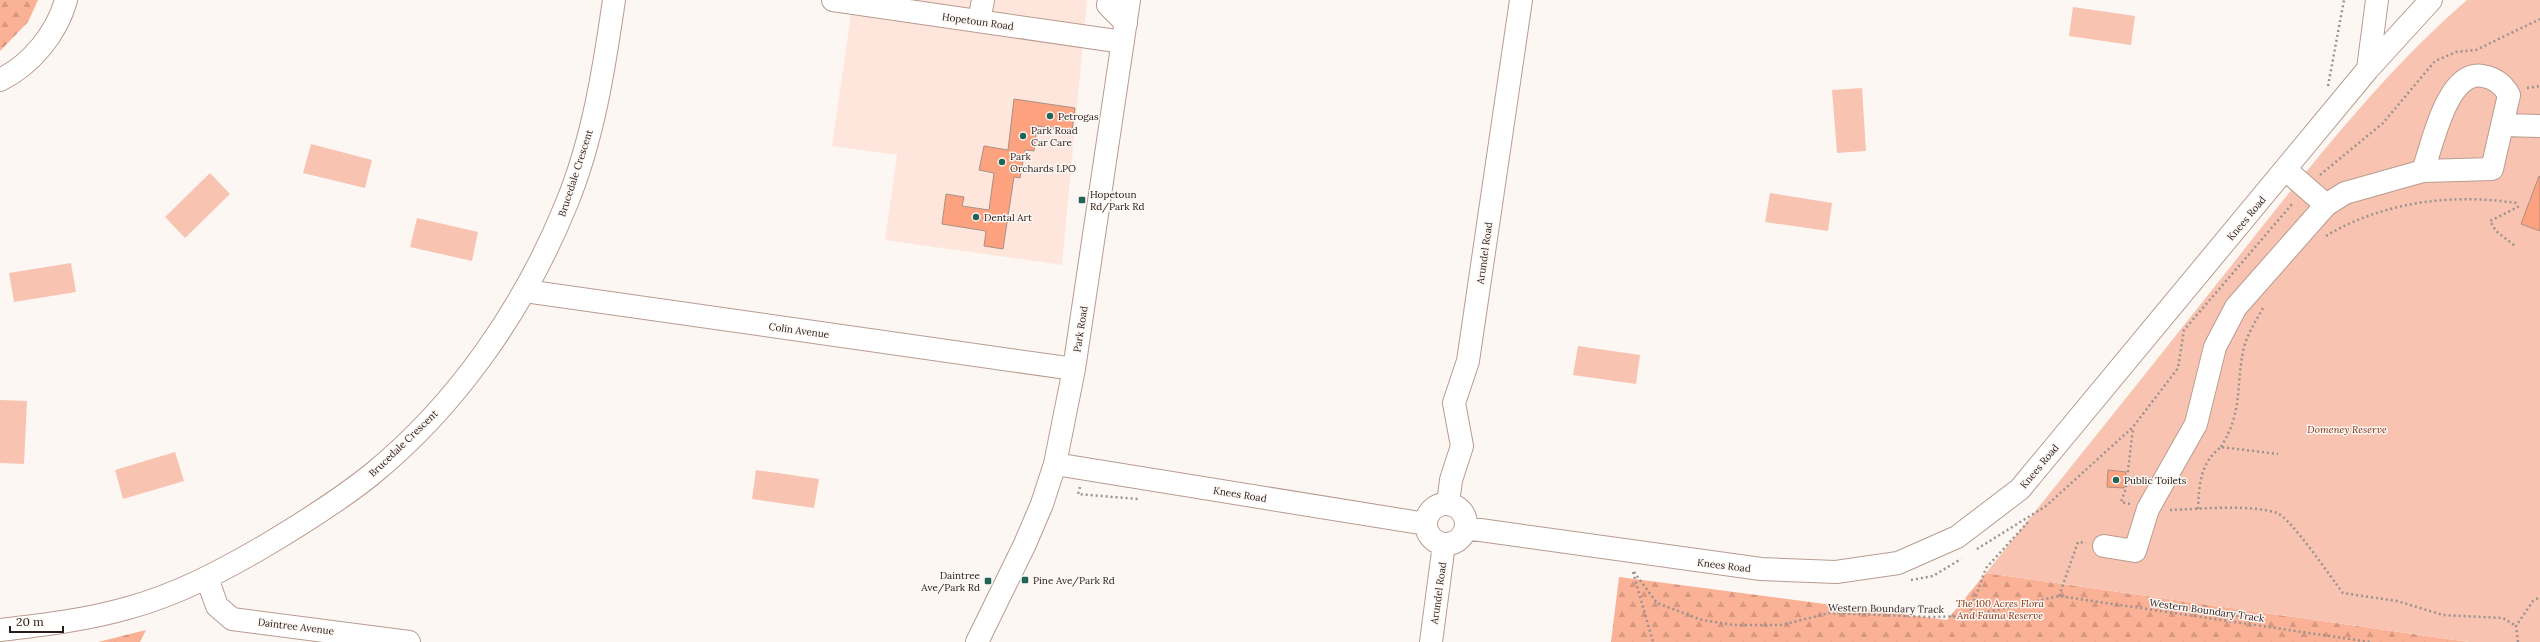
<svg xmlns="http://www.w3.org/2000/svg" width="2540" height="642" font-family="Lora,serif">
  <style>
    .built { fill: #fee6dc }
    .forest { fill: url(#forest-firs) }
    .park { fill: #f8c4b1 }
    .building { fill: #fca27f; stroke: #ad8f84 }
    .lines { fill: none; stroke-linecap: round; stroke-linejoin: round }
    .minor-casing { stroke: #b99b8f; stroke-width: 24 }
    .path { stroke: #9a928f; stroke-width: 2.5; stroke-dasharray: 2 3; stroke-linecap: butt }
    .minor { stroke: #fff; stroke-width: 22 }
    .poi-dot { fill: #226557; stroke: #fdf7f4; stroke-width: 1.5 }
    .labels { text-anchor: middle; stroke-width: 3; stroke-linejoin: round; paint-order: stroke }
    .street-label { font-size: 10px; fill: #271c18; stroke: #fdf7f4 }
    .poi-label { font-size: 10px; fill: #271c18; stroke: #fdf7f4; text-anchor: start }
    .park-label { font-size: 10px; font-style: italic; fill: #7e2f0a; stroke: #fdf7f4 }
  </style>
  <defs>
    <pattern id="forest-firs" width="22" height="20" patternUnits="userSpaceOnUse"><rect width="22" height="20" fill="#fab195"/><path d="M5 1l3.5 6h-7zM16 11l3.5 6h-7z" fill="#d69880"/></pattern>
  </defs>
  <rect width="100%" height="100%" fill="#fdf7f4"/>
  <path class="built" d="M853 0H1087L1062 265 885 240 897 155 832 146Z"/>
  <path class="forest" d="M0 0H38L28 22 0 51Z
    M1986 573 2469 642H1611L1619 577 1947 620Z
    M146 630 140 642H98Z"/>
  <path class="park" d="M2467 0H2540V642H2469L1986 573C2069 469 2152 366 2235 261 2305 173 2381 74 2467 0Z
    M2073 7 2135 16 2131 45 2069 36Z
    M1862 88 1866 151 1837 153 1832 90Z
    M311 144 372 160 365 188 303 173Z
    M210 173 230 194 185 238 165 217Z
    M1770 193 1832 203 1828 231 1765 222Z
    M417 218 478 232 472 261 410 247Z
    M71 263 76 292 14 302 9 273Z
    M1578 346 1640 355 1636 384 1573 375Z
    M0 400 27 401 24 464 0 463Z
    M175 452 184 481 123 499 115 470Z
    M756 470 819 479 814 508 752 499Z"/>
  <path class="building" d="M1014 99 1075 108 1072 131 1037 126 1034 151 1025 150 1020 178 1014 177 1003 249 984 246 986 231 942 224 946 194 964 197 962 206 989 210 994 173 979 170 984 146 1008 150Z
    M2539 176 2540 177V231L2521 224Z
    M2108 470 2126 472 2124 488 2107 487Z"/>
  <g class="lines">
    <defs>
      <path id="minor" d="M833 0 1123 42
        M1109 0 1108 5 1126 23
        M979 21 983 0
        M2368 69 2377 0
        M0 80C31 65 57 33 66 0
        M2502 125 2540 126
        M2326 205 2345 193 2423 171 2492 169 2509 95C2503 84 2495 78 2483 76 2447 69 2432 146 2423 171
        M525 291 1074 369
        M1055 464 1426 524
        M1426 524a20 20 0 1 1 40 0a20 20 0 1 1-40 0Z
        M1448 504 1451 480 1462 446 1454 403 1468 361 1521 0
        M1466 528 1761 569 1836 572 1898 563 1957 537 2020 489 2368 69 2431 0
        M2104 546 2135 551 2148 509 2196 424 2215 347 2236 307 2326 205 2286 170
        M207 578 217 606 232 619 409 642
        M0 630C43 625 86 620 128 608 176 595 220 572 263 547 300 525 337 502 371 475 457 405 524 308 566 205 593 140 604 69 614 0
        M977 642 1025 544 1042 504 1055 464 1074 369 1129 0
        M1431 642 1444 544"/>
    </defs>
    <use href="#minor" class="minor-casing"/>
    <path class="path" d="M2328 86 2344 0
      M2527 88 2540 86
      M2320 175 2383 123 2435 61 2456 52 2476 50 2540 19
      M2326 236C2382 202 2453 193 2516 203L2518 207 2490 221 2496 231 2515 246
      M2221 447C2244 409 2235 387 2244 347 2248 333 2256 321 2263 308
      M1080 487 1078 494 1138 499
      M2130 504 2121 502 2126 488 2133 428
      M2198 509C2199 485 2200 463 2221 447L2278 454
      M2170 510C2200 509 2250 504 2277 513 2291 518 2331 578 2343 593L2397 601 2443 615 2503 618 2516 626
      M1977 549 2046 506 2133 427 2178 368 2184 330 2293 203
      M1633 572 1653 642
      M1634 572 1657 603 1702 620 1734 625H1782L1829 613 1931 617 1969 616 2059 596 2370 642
      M1911 580 1933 576 1961 559
      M2059 596 2078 542 2086 543
      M1969 615 1986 568 2029 521
      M2518 642 2516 626 2533 601 2540 597"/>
    <use href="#minor" class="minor"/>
  </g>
  <g class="poi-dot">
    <circle cx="1050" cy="116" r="4"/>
    <circle cx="1023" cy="136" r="4"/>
    <circle cx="1002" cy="162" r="4"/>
    <rect x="1078" y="196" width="8" height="8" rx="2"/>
    <circle cx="976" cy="217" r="4"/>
    <circle cx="2116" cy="480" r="4"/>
    <rect x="1021" y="576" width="8" height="8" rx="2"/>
    <rect x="984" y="577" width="8" height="8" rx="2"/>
  </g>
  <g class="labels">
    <g class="street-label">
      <text transform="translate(978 21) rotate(8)" y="4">Hopetoun Road</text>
      <text transform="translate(575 173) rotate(-72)" y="4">Brucedale Crescent</text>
      <text transform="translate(2246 218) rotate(-50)" y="4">Knees Road</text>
      <text transform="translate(1484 253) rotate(-82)" y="4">Arundel Road</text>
      <text transform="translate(1080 329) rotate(-81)" y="4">Park Road</text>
      <text transform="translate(799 330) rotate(8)" y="4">Colin Avenue</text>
      <text transform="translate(403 443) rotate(-44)" y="4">Brucedale Crescent</text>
      <text transform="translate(2039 466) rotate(-50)" y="4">Knees Road</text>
      <text transform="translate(1240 494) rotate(9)" y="4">Knees Road</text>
      <text transform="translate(1724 565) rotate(7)" y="4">Knees Road</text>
      <text transform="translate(1438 593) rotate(-82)" y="4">Arundel Road</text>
      <text transform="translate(1886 608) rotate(1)" y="4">Western Boundary Track</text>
      <text transform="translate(2207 610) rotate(8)" y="4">Western Boundary Track</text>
      <text transform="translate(296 626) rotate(7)" y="4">Daintree Avenue</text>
    </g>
    <g class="poi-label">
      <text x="1058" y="120">Petrogas</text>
      <text x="1031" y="134">Park Road<tspan x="1031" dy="12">Car Care</tspan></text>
      <text x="1010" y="160">Park<tspan x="1010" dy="12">Orchards LPO</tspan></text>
      <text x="1090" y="198">Hopetoun<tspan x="1090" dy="12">Rd/Park Rd</tspan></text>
      <text x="984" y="221">Dental Art</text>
      <text x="2124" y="484">Public Toilets</text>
      <text x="980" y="579" text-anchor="end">Daintree<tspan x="980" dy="12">Ave/Park Rd</tspan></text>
      <text x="1033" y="584">Pine Ave/Park Rd</text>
    </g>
    <g class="park-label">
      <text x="2347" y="433">Domeney Reserve</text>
      <text x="2000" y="607">The 100 Acres Flora<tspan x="2000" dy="12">And Fauna Reserve</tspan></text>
    </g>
  </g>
  <path d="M10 626v6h53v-6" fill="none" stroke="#271c18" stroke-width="2"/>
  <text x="16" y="626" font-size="12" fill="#271c18" stroke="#fdf7f4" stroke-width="3" paint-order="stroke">20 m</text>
</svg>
